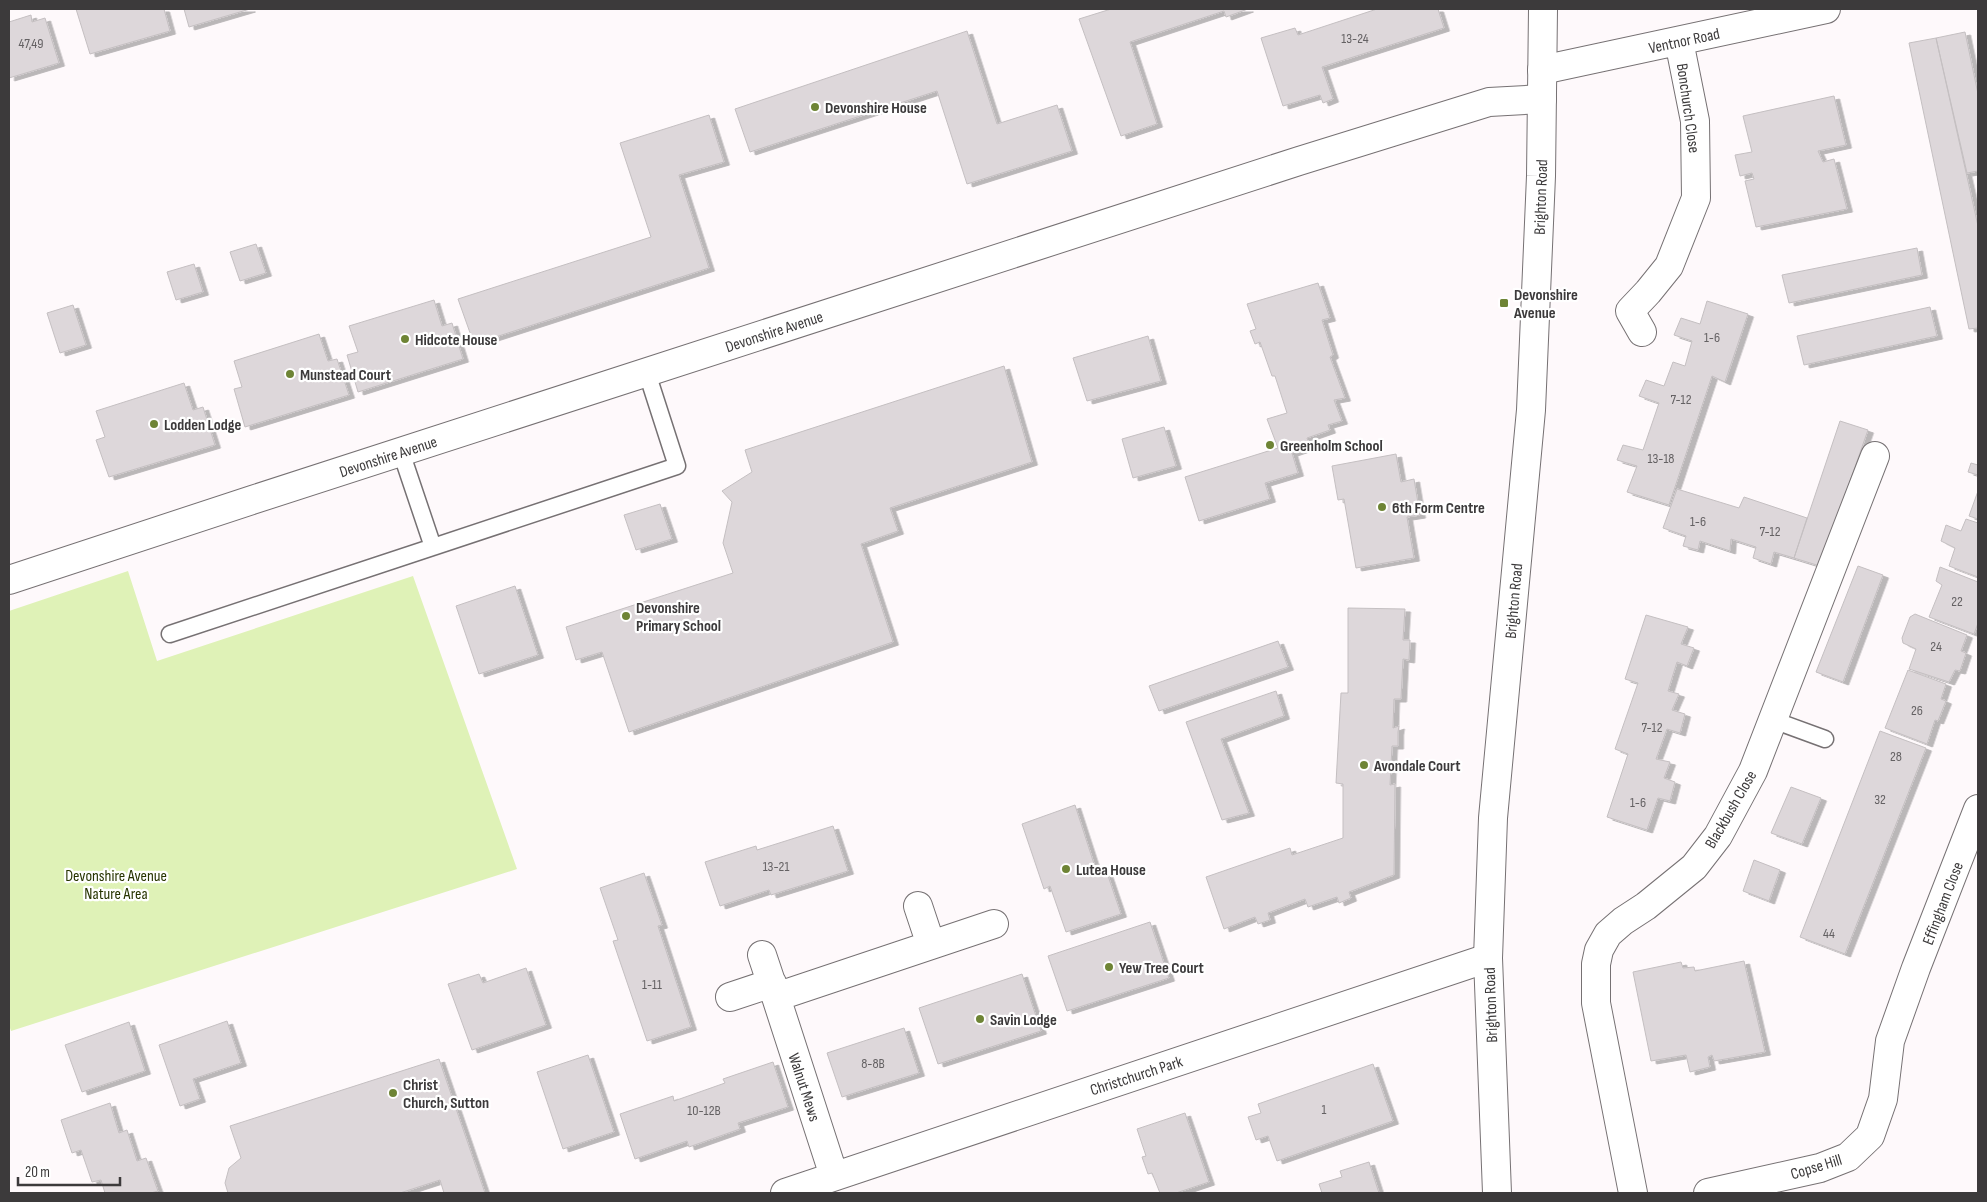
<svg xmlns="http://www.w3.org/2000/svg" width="1987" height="1202" font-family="'Sofia Sans Condensed',sans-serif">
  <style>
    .green { fill: #dff2b7 }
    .building { fill: #ddd7da; stroke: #c4bfc1; filter: url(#shadow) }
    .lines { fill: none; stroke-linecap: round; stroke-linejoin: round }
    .service-casing { stroke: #767173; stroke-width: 19 }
    .minor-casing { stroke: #767173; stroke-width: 30 }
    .secondary-casing { stroke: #767173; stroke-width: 30 }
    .service { stroke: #fff; stroke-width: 16 }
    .minor { stroke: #fff; stroke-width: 28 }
    .secondary { stroke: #fff; stroke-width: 28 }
    .poi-dot { fill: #6e8435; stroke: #fff; stroke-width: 2 }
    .labels { text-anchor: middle; stroke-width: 4.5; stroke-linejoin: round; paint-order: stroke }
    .number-label { font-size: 14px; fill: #646163 }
    .street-label { font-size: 16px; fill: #3c3a3b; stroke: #fff }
    .poi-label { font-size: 16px; font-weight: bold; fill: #3c3a3b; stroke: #fff; text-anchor: start }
    .park-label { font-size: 16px; fill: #273400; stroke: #fff }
  </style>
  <defs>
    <filter id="shadow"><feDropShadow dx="5.5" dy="3" stdDeviation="0" flood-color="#0004"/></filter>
  </defs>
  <rect width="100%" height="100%" fill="#fef9fb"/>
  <path class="green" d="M128 571 157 661 413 576 517 869 11 1031 9 1025V611Z"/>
  <path class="building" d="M76 9H164L170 31 90 54Z
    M184 9H250L189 27Z
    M1111 9H1248L1226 17 1224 11 1130 42 1157 124 1121 136 1079 19Z
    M1377 9H1438L1444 28 1322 67 1333 99 1323 103 1320 95 1283 106 1261 38 1295 28 1298 35Z
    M31 15 32 22 45 18 59 63 9 78V22Z
    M967 31 997 124 1057 105 1072 151 967 184 937 91 750 152 735 109Z
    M1965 32 1978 94V171L1967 173 1936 38Z
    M1936 38 1978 226V328L1969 329 1909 43Z
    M1834 96 1846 145 1818 151 1823 162 1834 159 1847 209 1756 227 1745 181 1754 179 1752 173 1740 176 1735 155 1752 152 1743 116Z
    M709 115 724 162 679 175 709 268 474 344 458 299 651 237 620 143Z
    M256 244 266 273 240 281 230 252Z
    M1917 248 1922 275 1789 303 1782 275Z
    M194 264 203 292 176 300 167 272Z
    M1318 283 1330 318 1322 320 1333 355 1330 357 1345 398 1334 400 1342 421 1328 425 1330 430 1307 438 1310 447 1292 453 1298 473 1265 483 1270 499 1199 521 1185 477 1278 448 1267 419 1287 413 1275 376H1272L1260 342 1255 344 1250 331 1256 329 1247 304Z
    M434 300 442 326 452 323 463 359 358 392 347 355 358 352 349 326Z
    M1707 301 1748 314 1725 382 1712 376 1669 505 1627 492 1637 466 1617 460 1623 445 1643 450 1659 403 1639 396 1646 380 1664 386 1673 362 1685 366 1692 341 1674 335 1681 318 1700 324Z
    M73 305 86 345 60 353 47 313Z
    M1930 307 1937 336 1804 365 1797 336Z
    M319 334 328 361 337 359 349 395 245 427 234 389 242 387 234 361Z
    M1148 336 1161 381 1087 401 1073 358Z
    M1004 366 1032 462 890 508 898 531 861 544 893 642 629 732 602 652 576 660 566 627 733 573 723 543 732 502 722 491 752 472 745 450Z
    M184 383 193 410 203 407 215 445 109 477 96 440 105 437 96 411Z
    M1840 421 1868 430 1820 566 1794 558Z
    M1164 427 1176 466 1133 478 1122 439Z
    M1396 454 1401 482 1414 479 1420 515 1407 517 1414 558 1356 568 1344 499 1338 500 1332 466Z
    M1971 463 1978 465V475L1968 472Z
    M1677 489 1739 508 1744 497 1807 518 1794 558 1774 552 1771 564 1753 558 1756 547 1731 539 1730 551 1700 541 1698 550 1683 546 1686 536 1663 528Z
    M1978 491V519L1969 516Z
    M660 504 672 539 636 550 624 515Z
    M1966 519 1978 523V577L1949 566 1955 548 1941 541 1946 525 1961 531Z
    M1858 566 1883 575 1843 682 1816 672Z
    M1940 567 1978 582V623L1974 634 1929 617 1942 585 1936 581Z
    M515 586 538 655 479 674 456 606Z
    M1348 608 1405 609 1403 640H1410L1409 660 1403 659 1401 699H1394L1393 728 1399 726 1398 732V746H1392L1390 785 1395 784 1394 875 1349 892 1351 898 1339 903 1337 897 1308 907 1305 899 1268 913 1270 920 1258 924 1255 917 1224 929 1206 877 1290 848 1292 855 1343 838V784L1336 783 1341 693H1348Z
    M1915 614 1967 635 1961 651 1966 653 1960 671 1955 670 1949 682 1909 669 1916 649 1903 643 1902 638 1910 617Z
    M1646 615 1688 627 1681 644 1694 648 1687 666 1677 662 1668 691 1679 694 1672 710 1685 714 1680 733 1667 729 1656 759 1670 762 1664 778 1675 782 1670 801 1658 798 1647 830 1607 817 1628 754 1615 749 1638 683 1625 679Z
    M1278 641 1288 667 1159 711 1149 686Z
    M1908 670 1946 684 1941 699 1946 701 1938 721 1935 720 1927 744 1885 728Z
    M1276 691 1284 716 1221 739 1249 813 1222 820 1186 722Z
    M1880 731 1926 748 1845 954 1800 937Z
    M1791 787 1821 798 1802 844 1771 833Z
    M1075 805 1096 870 1105 867 1121 914 1066 932 1050 886 1044 889 1022 824Z
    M833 826 848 871 771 895 769 890 720 906 705 862 756 846 757 850Z
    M1754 860 1780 870 1769 901 1743 891Z
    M644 873 662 925 658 926 691 1027 647 1041 613 941 618 940 600 888Z
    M1150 922 1169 978 1067 1011 1048 956Z
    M1744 961 1765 1052 1714 1061 1712 1055 1708 1057 1710 1067 1690 1072 1686 1055 1651 1061 1633 972 1681 962 1683 968 1694 967 1695 971Z
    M526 968 546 1025 472 1050 448 984 479 974 483 983Z
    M1022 974 1041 1031 938 1064 919 1008Z
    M227 1021 241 1063 193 1079 200 1099 180 1106 159 1045Z
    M129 1022 145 1071 82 1092 65 1045Z
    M904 1028 919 1073 842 1097 827 1053Z
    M588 1055 614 1132 563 1149 537 1072Z
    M439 1059 485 1193H444L440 1180 400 1193H228L225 1183 229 1168 241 1158 230 1126Z
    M773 1062 788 1107 738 1123 740 1129 689 1147 687 1141 635 1159 620 1114 673 1096 674 1101 725 1083 723 1079Z
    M1373 1064 1393 1121 1277 1161 1268 1136 1256 1140 1248 1117 1261 1113 1258 1104Z
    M110 1103 119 1133 127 1130 137 1161 146 1158 158 1191 151 1193H105L101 1180 92 1182 81 1150 72 1153 61 1120Z
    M1185 1113 1209 1182 1176 1193H1160L1152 1173 1148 1174 1142 1157 1146 1156 1137 1129Z
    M1369 1162 1379 1193H1322L1319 1184 1342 1177 1340 1171Z"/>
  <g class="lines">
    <defs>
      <path id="service" d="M401 452 433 547 677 466 647 373
        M170 634 433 547
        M1773 720 1825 739"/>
      <path id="minor" d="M1542 70 1826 9
        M1642 332 1630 311 1648 292 1669 266 1696 198 1695 121 1679 41
        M9 580 252 500 1299 161 1489 102 1542 99
        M918 906 931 945
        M762 955 776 997
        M730 997 772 983
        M834 1176 776 997 994 924
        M785 1193 1488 958
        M1633 1193 1596 1003V964L1599 950 1608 934 1623 921 1646 906 1694 867 1718 836 1753 771 1875 456
        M1708 1193 1820 1168 1848 1157 1870 1136 1883 1099 1890 1041 1916 968 1978 809"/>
      <path id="secondary" d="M1497 1193 1488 958 1493 818 1531 410 1541 176 1543 9"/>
    </defs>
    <use href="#service" class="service-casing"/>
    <use href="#minor" class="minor-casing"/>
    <use href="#secondary" class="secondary-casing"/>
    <use href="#service" class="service"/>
    <use href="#minor" class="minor"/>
    <use href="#secondary" class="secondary"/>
  </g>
  <g class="poi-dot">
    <circle cx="815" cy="107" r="5"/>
    <rect x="1499" y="298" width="10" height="10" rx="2.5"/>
    <circle cx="405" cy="339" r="5"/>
    <circle cx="290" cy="374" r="5"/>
    <circle cx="154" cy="424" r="5"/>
    <circle cx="1270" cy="445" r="5"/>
    <circle cx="1382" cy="507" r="5"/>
    <circle cx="626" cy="616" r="5"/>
    <circle cx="1364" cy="765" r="5"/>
    <circle cx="1066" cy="869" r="5"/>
    <circle cx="1109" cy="967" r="5"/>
    <circle cx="980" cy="1019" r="5"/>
    <circle cx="393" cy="1093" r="5"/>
  </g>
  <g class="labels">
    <g class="number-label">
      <text x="1355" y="43">13-24</text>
      <text x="31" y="48">47,49</text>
      <text x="1712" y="342">1-6</text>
      <text x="1681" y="404">7-12</text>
      <text x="1661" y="463">13-18</text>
      <text x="1698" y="526">1-6</text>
      <text x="1770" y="536">7-12</text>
      <text x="1957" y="606">22</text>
      <text x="1936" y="651">24</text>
      <text x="1917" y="715">26</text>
      <text x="1652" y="732">7-12</text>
      <text x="1896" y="761">28</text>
      <text x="1880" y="804">32</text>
      <text x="1638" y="807">1-6</text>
      <text x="776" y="871">13-21</text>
      <text x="1829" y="938">44</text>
      <text x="652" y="989">1-11</text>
      <text x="873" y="1068">8-8B</text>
      <text x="1324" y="1114">1</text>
      <text x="704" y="1115">10-12B</text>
    </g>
    <g class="street-label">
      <text transform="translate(1684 40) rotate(-12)" y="6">Ventnor Road</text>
      <text transform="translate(1689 108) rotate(82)" y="6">Bonchurch Close</text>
      <text transform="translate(1540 197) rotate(-88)" y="6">Brighton Road</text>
      <text transform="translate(774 331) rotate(-18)" y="6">Devonshire Avenue</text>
      <text transform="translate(388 456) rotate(-18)" y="6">Devonshire Avenue</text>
      <text transform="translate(1513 601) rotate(-85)" y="6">Brighton Road</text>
      <text transform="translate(1730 809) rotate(-60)" y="6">Blackbush Close</text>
      <text transform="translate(1942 903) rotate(-69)" y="6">Effingham Close</text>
      <text transform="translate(1490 1005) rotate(-92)" y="6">Brighton Road</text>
      <text transform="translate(1136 1075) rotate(-18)" y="6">Christchurch Park</text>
      <text transform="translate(805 1087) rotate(72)" y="6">Walnut Mews</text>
      <text transform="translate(1816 1166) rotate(-17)" y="6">Copse Hill</text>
    </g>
    <g class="poi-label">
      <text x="825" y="113">Devonshire House</text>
      <text x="1514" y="300">Devonshire<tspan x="1514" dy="18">Avenue</tspan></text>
      <text x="415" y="345">Hidcote House</text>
      <text x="300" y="380">Munstead Court</text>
      <text x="164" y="430">Lodden Lodge</text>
      <text x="1280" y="451">Greenholm School</text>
      <text x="1392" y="513">6th Form Centre</text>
      <text x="636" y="613">Devonshire<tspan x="636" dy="18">Primary School</tspan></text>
      <text x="1374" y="771">Avondale Court</text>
      <text x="1076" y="875">Lutea House</text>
      <text x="1119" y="973">Yew Tree Court</text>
      <text x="990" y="1025">Savin Lodge</text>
      <text x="403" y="1090">Christ<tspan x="403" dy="18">Church, Sutton</tspan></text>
    </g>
    <g class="park-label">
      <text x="116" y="881">Devonshire Avenue<tspan x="116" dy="18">Nature Area</tspan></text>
    </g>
  </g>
  <rect width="1987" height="1202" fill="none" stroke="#3c3a3b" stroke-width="20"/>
  <path d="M18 1177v8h102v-8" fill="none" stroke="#3c3a3b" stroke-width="2.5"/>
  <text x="25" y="1177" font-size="15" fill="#3c3a3b" stroke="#ffffff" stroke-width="4" paint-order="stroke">20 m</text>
</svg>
